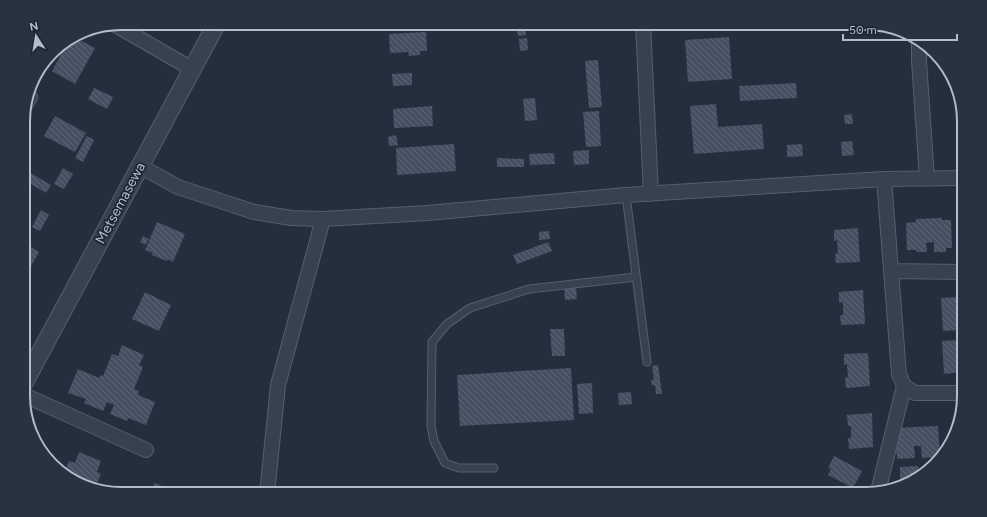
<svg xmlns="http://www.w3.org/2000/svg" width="987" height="517" font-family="Figtree,sans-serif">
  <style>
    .building { fill: url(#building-back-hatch) }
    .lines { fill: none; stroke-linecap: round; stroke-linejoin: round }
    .service-casing { stroke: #565f6c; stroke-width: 9 }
    .minor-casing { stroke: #565f6c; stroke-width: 16 }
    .tertiary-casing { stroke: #565f6c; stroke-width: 19 }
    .service { stroke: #38414e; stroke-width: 7 }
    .minor { stroke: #38414e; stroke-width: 14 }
    .tertiary { stroke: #38414e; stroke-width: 17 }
    .labels { text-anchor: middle; stroke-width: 3.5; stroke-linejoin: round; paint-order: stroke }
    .street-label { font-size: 14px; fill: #b4bcc9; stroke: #1d2633 }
    .rim { fill: none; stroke: #b4bcc9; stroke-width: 2 }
  </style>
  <defs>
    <pattern id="building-back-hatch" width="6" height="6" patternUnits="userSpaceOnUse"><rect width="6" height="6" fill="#455162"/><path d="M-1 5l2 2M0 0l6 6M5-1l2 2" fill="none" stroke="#5d6877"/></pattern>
  </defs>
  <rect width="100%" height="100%" fill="#242f3e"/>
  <path class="building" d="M390 23H426V30L390 31Z
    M516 23H524L526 35 518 36Z
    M544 23H550V29L544 30Z
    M426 32 427 51H420V55L409 56 408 52 390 53 389 34Z
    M74 37 95 48 75 84 52 71 69 40Z
    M729 37 732 79 688 82 685 40Z
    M527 38 528 50 520 51 519 39Z
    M598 60 602 107 589 108 585 61Z
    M412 73V85L393 86 392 74Z
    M796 83 797 98 740 101 739 86Z
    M94 88 113 97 107 109 88 99Z
    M535 98 537 120 525 121 523 99Z
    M716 104 718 127 762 124 764 149 694 154 690 106Z
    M432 106 433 126 394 128 393 109Z
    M599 111 601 146 586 147 583 112Z
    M852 114 853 124H845L844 115Z
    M55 116 86 133 75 152 44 136Z
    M396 135 398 145 389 146 388 137Z
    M87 136 94 140 83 162 75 158Z
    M852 141 854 155 842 156 841 142Z
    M454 144 456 171 397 175 396 148Z
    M802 144 803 156 787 157V145Z
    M589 150V164L574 165 573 151Z
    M554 153 555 164 530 165 529 154Z
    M497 158 524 159V167H497Z
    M63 168 73 174 64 189 54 184Z
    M29 172 51 185 46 193 24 180Z
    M41 210 49 215 40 231 32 227Z
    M942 218V220H951L952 248H946V252H934V242L926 243 927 252H917L916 250H907L906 223 916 222V219Z
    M157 222 185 234 173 262 168 259 167 261 152 255 153 253 145 250Z
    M858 228 860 262 836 263 835 254 838 253 837 240 834 241V230Z
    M549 231 550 239 539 240V232Z
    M143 236 149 239 145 245 140 242Z
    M548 242 552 251 517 264 513 255Z
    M24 243 39 252 31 266 25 262 24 264Z
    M576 287 577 299 565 300 564 288Z
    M863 290 865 324 841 325 840 315H843V302L839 303V292Z
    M145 292 171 305 159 331 132 319Z
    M958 297 960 330 943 331 941 298Z
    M550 329H564L565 356H552Z
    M959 340 961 372 944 374 942 341Z
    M122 345 144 355 139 365 143 367 134 389 139 391 138 395 155 402 146 425 128 418 127 421 110 414 114 405 107 402 103 411 84 403 86 399 68 393 78 369 99 378 101 375 103 376 112 354 118 356Z
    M868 353 870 386 846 388 845 378 848 377 847 364 844 365V354Z
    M658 365 662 394H656L655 385H652L651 380H654L652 366Z
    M571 368 574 420 460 426 457 375Z
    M592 383 593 413 579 414 577 384Z
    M631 392 632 404 619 405 618 393Z
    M872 413 873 447 849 449 848 438H851V426H848L847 415Z
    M938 426 940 455 938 457 922 458 921 446H914L915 458 897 459 895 428Z
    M79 452 101 461 97 472 101 474 95 488 74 480 64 472 69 461 75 463Z
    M834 456 862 471 853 488 828 475 831 469 828 468Z
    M918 466V478L900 484V467Z
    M155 483 176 492V494H143L144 492 150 494Z"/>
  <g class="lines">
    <defs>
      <path id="service" d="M626 195 647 362
        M494 468H459L445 463 434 441 431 426 432 342 447 324 470 308 529 289 636 277"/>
      <path id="minor" d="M643 23 651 194
        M114 24 192 69
        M919 42V61L927 179
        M26 104 30 97
        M140 166 178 187 254 212 291 218 323 219 427 213 626 195 884 179 963 178
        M884 179 899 374 904 386 915 393H964
        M891 271 964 272
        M24 395 146 450
        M878 492 904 386
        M267 494 278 385 323 219"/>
      <path id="tertiary" d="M24 383 217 23"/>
    </defs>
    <use href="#service" class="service-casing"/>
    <use href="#minor" class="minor-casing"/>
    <use href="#tertiary" class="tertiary-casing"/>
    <use href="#service" class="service"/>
    <use href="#minor" class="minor"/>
    <use href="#tertiary" class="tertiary"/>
  </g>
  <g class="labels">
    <g class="street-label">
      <text transform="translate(120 203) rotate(-62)" y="5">Metsemasewa</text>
    </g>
  </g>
  <path d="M0 0H987V517H0ZM121 30H866A91 91 0 0 1 957 121V396A91 91 0 0 1 866 487H121A91 91 0 0 1 30 396V121A91 91 0 0 1 121 30Z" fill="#29323f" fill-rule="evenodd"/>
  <path class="rim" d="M121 30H866A91 91 0 0 1 957 121V396A91 91 0 0 1 866 487H121A91 91 0 0 1 30 396V121A91 91 0 0 1 121 30Z"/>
  <g transform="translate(36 36) rotate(348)" stroke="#1d2633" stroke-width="3" paint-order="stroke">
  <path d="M0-3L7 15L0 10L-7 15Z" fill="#b4bcc9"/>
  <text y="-6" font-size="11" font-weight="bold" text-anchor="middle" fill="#b4bcc9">N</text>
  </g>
  <path d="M843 34v6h114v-6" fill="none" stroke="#b4bcc9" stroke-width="2"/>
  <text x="849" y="34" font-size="12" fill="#b4bcc9" stroke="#1d2633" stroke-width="3" paint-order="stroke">50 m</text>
</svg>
